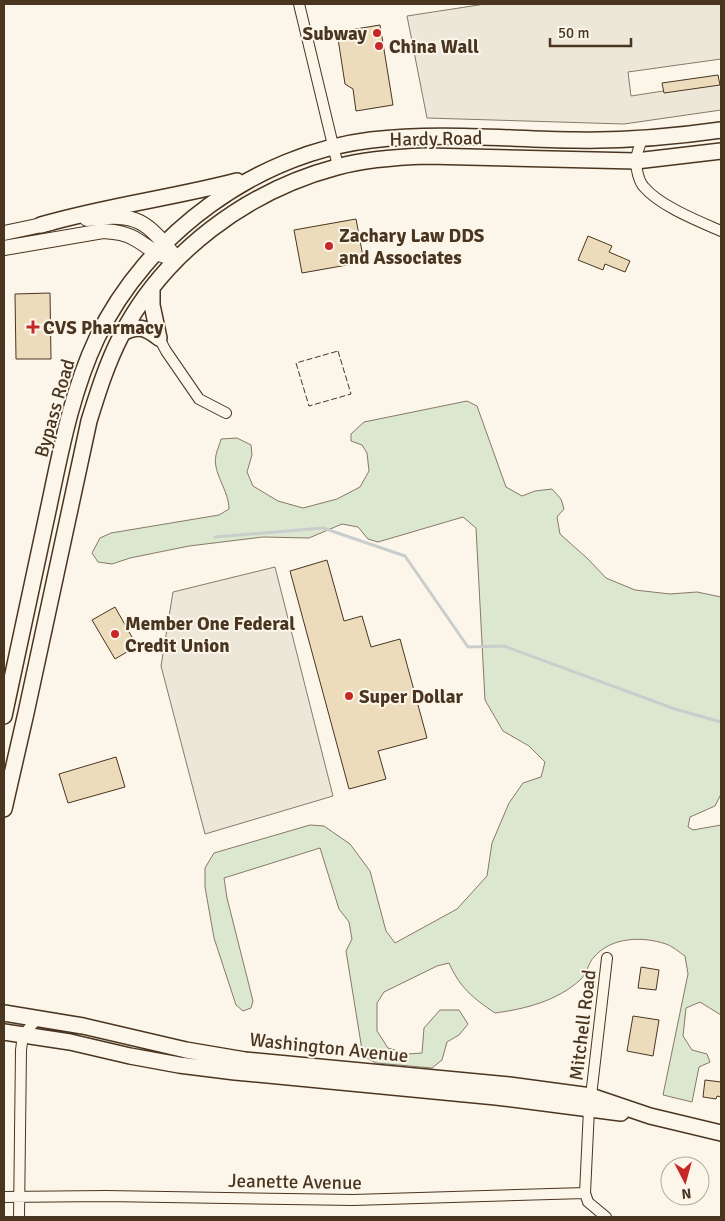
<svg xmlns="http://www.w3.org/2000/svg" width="725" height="1221" font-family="Signika,sans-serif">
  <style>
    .green { fill: #dce7d0; stroke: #887966 }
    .parking { fill: #ede7d9; stroke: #887966 }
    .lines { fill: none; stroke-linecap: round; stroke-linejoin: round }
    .stream { stroke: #c9cecd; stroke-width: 3 }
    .building { fill: #ecdcbc; stroke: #4a3520 }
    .minor-casing { stroke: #4a3520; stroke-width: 12 }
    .secondary-casing { stroke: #4a3520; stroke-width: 16 }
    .primary-casing { stroke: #4a3520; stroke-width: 18 }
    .minor { stroke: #fbf6e9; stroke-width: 10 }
    .secondary { stroke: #fbf6e9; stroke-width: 14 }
    .primary { stroke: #fbf6e9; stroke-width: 15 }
    .fence { stroke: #4a3520; stroke-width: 1; stroke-dasharray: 6 2.5; stroke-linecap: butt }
    .poi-dot { fill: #c62828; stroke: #fbf6e9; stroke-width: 2 }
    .labels { text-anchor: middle; stroke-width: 4; stroke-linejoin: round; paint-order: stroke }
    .poi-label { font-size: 19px; font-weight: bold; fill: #4a3520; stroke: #fbf6e9; text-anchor: start }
    .street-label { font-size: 19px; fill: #4a3520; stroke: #fbf6e9 }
  </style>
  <rect width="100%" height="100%" fill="#fbf6e9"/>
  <path class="green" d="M467 401 477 406 506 487 522 496 535 491 552 489 561 499 564 509 557 517 560 534 588 559 606 578 635 590 670 594 697 592 721 597V794L715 806 690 817 688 827 693 830 721 825V1015L700 1002 686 1008 683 1036 692 1050 707 1054 710 1062 699 1067 692 1102 663 1095 688 974 685 956C679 952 672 946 666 944 642 936 611 937 594 957 588 963 587 974 580 980 557 1001 525 1009 495 1013 473 998 460 988 449 963L437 966 384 992 377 1003V1031L388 1048 408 1054 422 1053 424 1028 440 1010H459L468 1024 459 1035 447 1042 442 1060 432 1068 376 1063 363 1056 346 951 352 939 349 922 339 909 320 848 224 878 227 898 253 1001 251 1008 243 1011 236 1005 214 938 205 887V868L214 853 310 825 324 826 350 844 370 871 386 931 395 943 457 909 487 876 492 843 509 803 523 783 541 777 545 762 529 746 503 731 485 700 476 528 463 517 378 542 368 539 358 527 342 524 309 538 263 537 189 546 130 558 112 564 98 562 92 553 100 538 111 533 219 515 229 509C229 490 212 473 216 455 217 450 220 444 221 439L237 438 251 445 252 455 247 472 253 486 278 501 303 508 337 499 360 487 369 471 367 453 362 445 351 441V434L364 422Z"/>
  <path class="parking" d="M485 4H721V59L628 72 631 96 721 82V110L624 124 427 118 407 16Z
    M275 567 333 796 205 834 161 666 173 592Z"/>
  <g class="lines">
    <path class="stream" d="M215 537 323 528 405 556 468 647 504 646 675 709 721 722"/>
  </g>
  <path class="building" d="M380 25 393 105 356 111 353 89 345 84 337 32Z
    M718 75 720 85 664 93 662 83Z
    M356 219 364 262 302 273 294 230Z
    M588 236 612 246 609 252 630 261 625 272 605 264 603 270 578 260Z
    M50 293 51 359H16L15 294Z
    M327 560 344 621 362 616 371 647 400 639 427 738 378 751 386 779 349 789 290 571Z
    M115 607 137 646 115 659 92 620Z
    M116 757 125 787 68 803 59 774Z
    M641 967 659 970 656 990 638 988Z
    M633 1016 659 1020 653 1056 627 1051Z
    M705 1080 721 1082V1097L717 1096 716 1099 703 1097Z"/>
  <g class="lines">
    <defs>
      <path id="minor" d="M299 4 338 166
        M642 139C640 146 636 154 636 161 636 169 639 182 644 187 660 206 698 221 721 231
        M159 338 166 351 199 399 226 413
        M591 1096 607 958
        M589 1109 585 1193 588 1202 606 1217
        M4 1197 106 1196 353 1200 585 1193
        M19 1217 21 1050 23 1035 38 1018"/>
      <path id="secondary" d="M87 219C139 212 146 221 177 259
        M4 233 51 223
        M4 248 103 231C115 232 127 233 137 240 147 246 154 253 165 256"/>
      <path id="primary" d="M41 225C106 206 172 198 237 181
        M152 288V305L159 338
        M122 333C138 325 145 327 159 338
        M4 716C19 646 34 576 49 506 61 449 72 391 97 338 147 234 256 154 371 140 438 132 506 139 574 140 623 141 672 137 721 130
        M4 809 26 713 89 421C98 392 107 363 121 336 164 252 247 191 337 167 366 159 397 157 427 156L636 161 721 151
        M4 1013 83 1026 186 1050 245 1060 509 1085 591 1096 650 1116 721 1133
        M4 1032 70 1042 130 1056 179 1065 235 1072 496 1097 621 1113"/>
    </defs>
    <use href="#minor" class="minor-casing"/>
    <use href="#secondary" class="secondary-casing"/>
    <use href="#primary" class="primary-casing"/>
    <use href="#minor" class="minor"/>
    <use href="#secondary" class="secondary"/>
    <use href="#primary" class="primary"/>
    <path class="fence" d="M338 351 351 394 309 406 296 363Z"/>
  </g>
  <g class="poi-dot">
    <circle cx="377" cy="33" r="5"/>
    <circle cx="379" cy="46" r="5"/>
    <circle cx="329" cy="246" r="5"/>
    <path d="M30.5 319.5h5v5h5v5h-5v5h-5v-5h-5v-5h5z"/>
    <circle cx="115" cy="634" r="5"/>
    <circle cx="349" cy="696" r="5"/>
  </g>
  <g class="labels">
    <g class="poi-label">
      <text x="367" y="40" text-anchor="end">Subway</text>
      <text x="389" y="53">China Wall</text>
      <text x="339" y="242">Zachary Law DDS<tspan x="339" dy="22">and Associates</tspan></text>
      <text x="43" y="334">CVS Pharmacy</text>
      <text x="125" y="630">Member One Federal<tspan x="125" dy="22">Credit Union</tspan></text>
      <text x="359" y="703">Super Dollar</text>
    </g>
    <g class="street-label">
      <text transform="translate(436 138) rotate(-1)" y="7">Hardy Road</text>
      <text transform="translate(54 408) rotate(-74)" y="7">Bypass Road</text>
      <text transform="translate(582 1025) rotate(-83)" y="7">Mitchell Road</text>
      <text transform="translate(329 1047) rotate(6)" y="7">Washington Avenue</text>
      <text transform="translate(295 1181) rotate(1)" y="7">Jeanette Avenue</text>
    </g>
  </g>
  <rect width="725" height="1221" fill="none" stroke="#4a3520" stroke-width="10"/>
  <g transform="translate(685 1181) rotate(174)"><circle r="24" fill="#fbf6e9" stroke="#b4a999"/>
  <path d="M0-4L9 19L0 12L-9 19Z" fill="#c62828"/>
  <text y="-8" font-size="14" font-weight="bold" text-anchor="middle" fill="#4a3520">N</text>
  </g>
  <path d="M550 38v8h81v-8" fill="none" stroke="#4a3520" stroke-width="2.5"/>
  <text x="558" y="38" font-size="15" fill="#4a3520" stroke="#fbf6e9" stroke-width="4" paint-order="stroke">50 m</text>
</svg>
